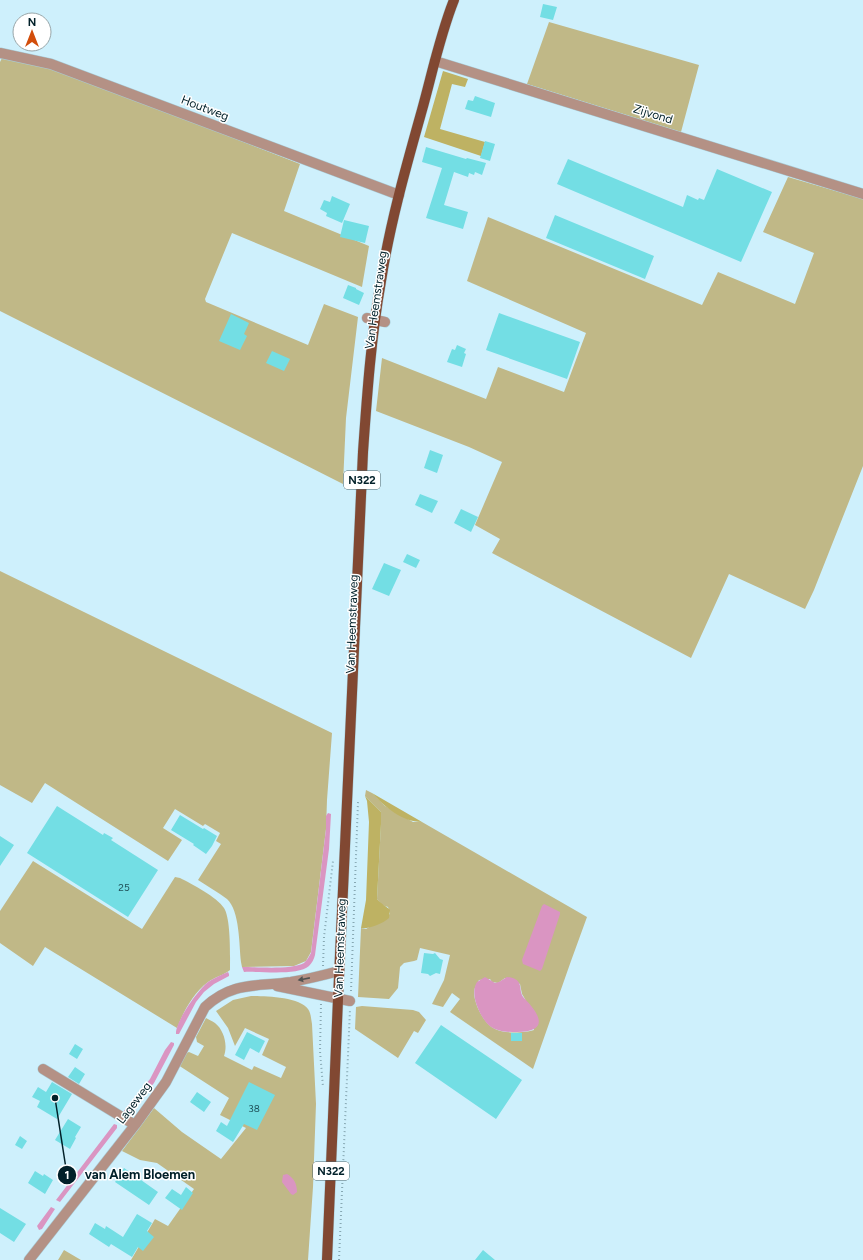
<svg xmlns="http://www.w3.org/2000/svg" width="863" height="1260" font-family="Figtree,sans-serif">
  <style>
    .green { fill: #c0b887; fill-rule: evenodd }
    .forest { fill: #beb263 }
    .water { fill: #da95c2 }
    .building { fill: #73dee4 }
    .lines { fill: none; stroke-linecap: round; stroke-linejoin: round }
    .minor-casing { stroke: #a9cbd6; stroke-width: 11 }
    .major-casing { stroke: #a9cbd6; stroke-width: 11 }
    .path { stroke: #87a8b3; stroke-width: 2; stroke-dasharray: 1 3; stroke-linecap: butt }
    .minor { stroke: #b49185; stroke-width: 10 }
    .major { stroke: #814832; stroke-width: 10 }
    .oneway { fill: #525352 }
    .labels { text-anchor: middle; stroke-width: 3; stroke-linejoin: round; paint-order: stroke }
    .number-label { font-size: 10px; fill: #1e5058 }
    .shield { fill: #fff; stroke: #4d6369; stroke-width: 1 }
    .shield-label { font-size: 11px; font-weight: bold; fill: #012029 }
    .street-label { font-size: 12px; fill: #012029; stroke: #fff }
    .leader { fill: none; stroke: #012029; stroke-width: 1.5 }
    .callout-dot { fill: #012029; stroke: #fff; stroke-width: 1.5 }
    .mark-label { font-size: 12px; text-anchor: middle; font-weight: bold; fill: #fff }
    .callout-label { font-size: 13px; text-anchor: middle; font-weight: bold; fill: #012029; stroke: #fff; stroke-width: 3; stroke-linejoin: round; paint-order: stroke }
  </style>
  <rect width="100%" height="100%" fill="#cef0fc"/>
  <path class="green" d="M549 22 699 65 681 132 527 84Z
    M2 58 47 67 136 100 300 164 284 211 369 246 362 287 232 233 205 299 206 302 308 345 324 304 358 317 346 418 343 484 0 311V62Z
    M788 177 863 199V466L814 590 805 609 729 574 691 658 492 553 500 539 475 525 502 462 469 447 376 411 382 358 486 399 498 367 564 392 586 333 467 281 488 217 702 305 718 272 795 304 814 253 763 232Z
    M0 571 332 733 327 800 326 829 311 952 306 961 294 966 242 967 241 962C239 945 240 911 227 899 218 892 207 886 198 880L221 844 216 841 220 833 205 824 203 826 175 809 163 828 182 840 168 861 45 783 32 803 0 785Z
    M366 790 372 793 385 806 413 822H422L587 917 571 961 533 1069 450 1012 460 999 452 993 443 1007 432 1004 444 980 450 955 420 948 417 960 414 961 404 963 400 967 398 988 389 999 358 997 361 928 366 929 390 914 388 907 382 905 377 899 381 824V812L365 796ZM505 978 520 984 522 994 525 999 534 1030C525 1033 504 1034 495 1029 484 1024 474 1004 474 992 474 988 477 984 479 980L490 979 492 982 498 983Z
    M33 861 142 929 175 877 180 878C192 884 217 897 224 908 231 919 230 955 230 970 224 975 215 977 208 982 193 993 184 1011 177 1028L45 947 33 966 0 943V911Z
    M251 996C265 996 300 997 308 1009 311 1013 311 1019 312 1024L316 1104 313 1187 308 1260H131L155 1219 168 1226 194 1189 157 1163 140 1160 122 1151 154 1108 182 1132 221 1159 246 1128 220 1115 229 1098 178 1065 183 1054 189 1052 198 1056 204 1046 197 1042 196 1037 206 1018C208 1019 212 1021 215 1023 224 1030 228 1045 224 1056L252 1070 254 1066 281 1078 286 1067 262 1055 269 1039 245 1028 235 1046 228 1028 216 1011 233 1000Z
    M362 1006 413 1010 419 1012 426 1020 418 1033 414 1031 398 1058 355 1029 356 1007Z
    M64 1250 81 1260H58Z"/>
  <path class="forest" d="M443 71 468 79 465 87 452 84 440 129 485 142 481 156 424 137Z
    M372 793 422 822C402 822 385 807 372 793Z
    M365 796 381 812V824L377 899C381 904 386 906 390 910L389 918C382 924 370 929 361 928L366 900 369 822 367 801Z"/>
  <path class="water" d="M328 813 331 814 329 849 315 955C314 959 312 963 309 966 298 976 260 971 244 972L242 967C257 967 292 970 304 963 307 960 309 957 311 953L326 829V816Z
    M544 904 560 912V914L542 969 540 971 523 964 522 960 542 906Z
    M228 972 229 974V976L214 984 204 992 196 1002 179 1034H176C175 1022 198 990 208 982 214 978 221 975 228 972Z
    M485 977 495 983 499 982 507 977C526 979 517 991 524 998 541 1015 549 1032 517 1032 510 1032 502 1032 495 1029 485 1025 479 1012 476 1003 474 995 473 989 477 982Z
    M171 1042 174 1043V1045L154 1083 129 1114 125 1112 124 1111 150 1079 165 1050Z
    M114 1124 117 1125V1128L60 1202 56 1200Z
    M287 1174C294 1178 297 1184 297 1192L293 1195 291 1194 282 1182 283 1175Z
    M51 1207 55 1209 42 1229 39 1230 37 1226Z"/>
  <path class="building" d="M543 4 557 7 553 20 540 17Z
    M475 96 495 103 491 117 465 109 468 100 473 101Z
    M485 141 495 144 490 161 480 158Z
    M426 147 466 159 467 158 486 163 482 175 475 172 474 175 469 173 468 177 454 172 444 205 468 212 463 229 426 218 442 168 422 162Z
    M568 159 683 207 687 195 698 200 699 198 704 200 717 169 772 192 741 262 557 184Z
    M332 196 350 204 342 223 326 216 327 213 320 209 324 200 330 202Z
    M555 215 654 256 645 279 546 238Z
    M344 220 369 226 365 243 340 237Z
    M348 285 356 288V289L364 293 359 305 343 298Z
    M499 313 580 342 567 379 486 350Z
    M231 314 249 323 244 334 247 336 240 350 219 341Z
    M457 345 466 349 464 353 466 354 462 367 447 362 452 349 455 350Z
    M272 351 290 359 284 371 266 363Z
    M430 450 443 455 437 473 424 468Z
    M420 494 438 501 432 513 415 505Z
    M461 509 478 517 471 532 454 523Z
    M407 554 420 560 416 568 403 562Z
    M384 563 401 570 389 596 372 589Z
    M57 806 103 835 104 833 113 838 111 840 158 870 128 917 27 853Z
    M180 815 203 829 204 828 217 836 212 846 206 854 193 845 194 844 171 830Z
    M0 836 14 845 0 866Z
    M424 953 433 954 435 953 440 959 443 960 440 974 436 973 430 976 428 974 421 973Z
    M441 1025 522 1080 496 1119 415 1063Z
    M247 1032 265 1041 259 1053 250 1048 244 1060 235 1055Z
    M511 1033H522V1041H511Z
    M75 1044 83 1049 77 1059 69 1054Z
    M75 1067 85 1074 79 1084 68 1077Z
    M52 1082 72 1094 57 1119 37 1107 40 1101 32 1097 38 1087 46 1092Z
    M249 1082 275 1095 257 1130 244 1124 233 1142 216 1131 221 1122 227 1126Z
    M197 1092 211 1102 204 1112 190 1102Z
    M68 1119 81 1127 75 1137 76 1138 70 1149 55 1140Z
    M20 1136 27 1141 22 1149 15 1145Z
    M124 1168 158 1192 149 1205 115 1182Z
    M35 1171 43 1176 44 1174 53 1180 45 1194 28 1183Z
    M186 1187 193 1193 182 1210 165 1198 172 1189 181 1195Z
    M0 1208 26 1224 14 1242 0 1233Z
    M137 1214 152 1223 147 1231 154 1237 143 1251 138 1247 132 1257 111 1244 109 1247 89 1234 95 1223 105 1229 106 1226 123 1237Z
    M483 1250 495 1260H475Z"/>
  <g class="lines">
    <defs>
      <path id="minor" d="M0 53 51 64 399 195
        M435 61 863 194
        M367 318 385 322
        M277 986 350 1001
        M43 1069 135 1125
        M29 1260 135 1125 166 1082 205 1007C233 981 257 987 291 982 308 979 324 975 339 971"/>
      <path id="major" d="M327 1260 338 999 363 452C367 395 371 337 381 281 390 223 406 167 422 110 432 74 440 35 454 0"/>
    </defs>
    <use href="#minor" class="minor-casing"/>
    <use href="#major" class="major-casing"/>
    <path class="path" d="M323 966 324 937 333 861
      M351 991 358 802
      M321 1004 320 1051 323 1087
      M339 1260 350 1009"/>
    <use href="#minor" class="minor"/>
    <use href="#major" class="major"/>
  </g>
  <defs><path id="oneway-solid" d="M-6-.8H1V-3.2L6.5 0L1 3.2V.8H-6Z"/></defs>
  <use class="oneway" href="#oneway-solid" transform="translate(304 979) rotate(169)"/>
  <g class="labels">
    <g class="number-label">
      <text x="124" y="891">25</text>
      <text x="254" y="1112">38</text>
    </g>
    <g class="shield">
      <rect x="344" y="471" width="36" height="18" rx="3"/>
      <rect x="313" y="1162" width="36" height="18" rx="3"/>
    </g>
    <g class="shield-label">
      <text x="362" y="484">N322</text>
      <text x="331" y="1175">N322</text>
    </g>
    <g class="street-label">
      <text transform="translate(205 108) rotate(21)" y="4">Houtweg</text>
      <text transform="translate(653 114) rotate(17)" y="4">Zijvond</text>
      <text transform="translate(376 300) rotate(-82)" y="4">Van Heemstraweg</text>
      <text transform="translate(352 624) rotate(-88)" y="4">Van Heemstraweg</text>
      <text transform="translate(340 948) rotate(-88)" y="4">Van Heemstraweg</text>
      <text transform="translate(134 1103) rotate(-53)" y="4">Lageweg</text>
    </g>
  </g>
  <path class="leader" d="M55 1098L67 1175"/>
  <g class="callout-dot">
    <circle cx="55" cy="1098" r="4"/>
    <circle cx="67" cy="1175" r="10"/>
  </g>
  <g class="mark-label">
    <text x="67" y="1179">1</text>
  </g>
  <g class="callout-label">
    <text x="140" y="1179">van Alem Bloemen</text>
  </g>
  <g transform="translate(32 32)"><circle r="19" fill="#ffffff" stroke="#99a6a9"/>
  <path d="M0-3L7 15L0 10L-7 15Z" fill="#d24d0b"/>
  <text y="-6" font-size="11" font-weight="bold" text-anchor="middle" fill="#012029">N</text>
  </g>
</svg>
